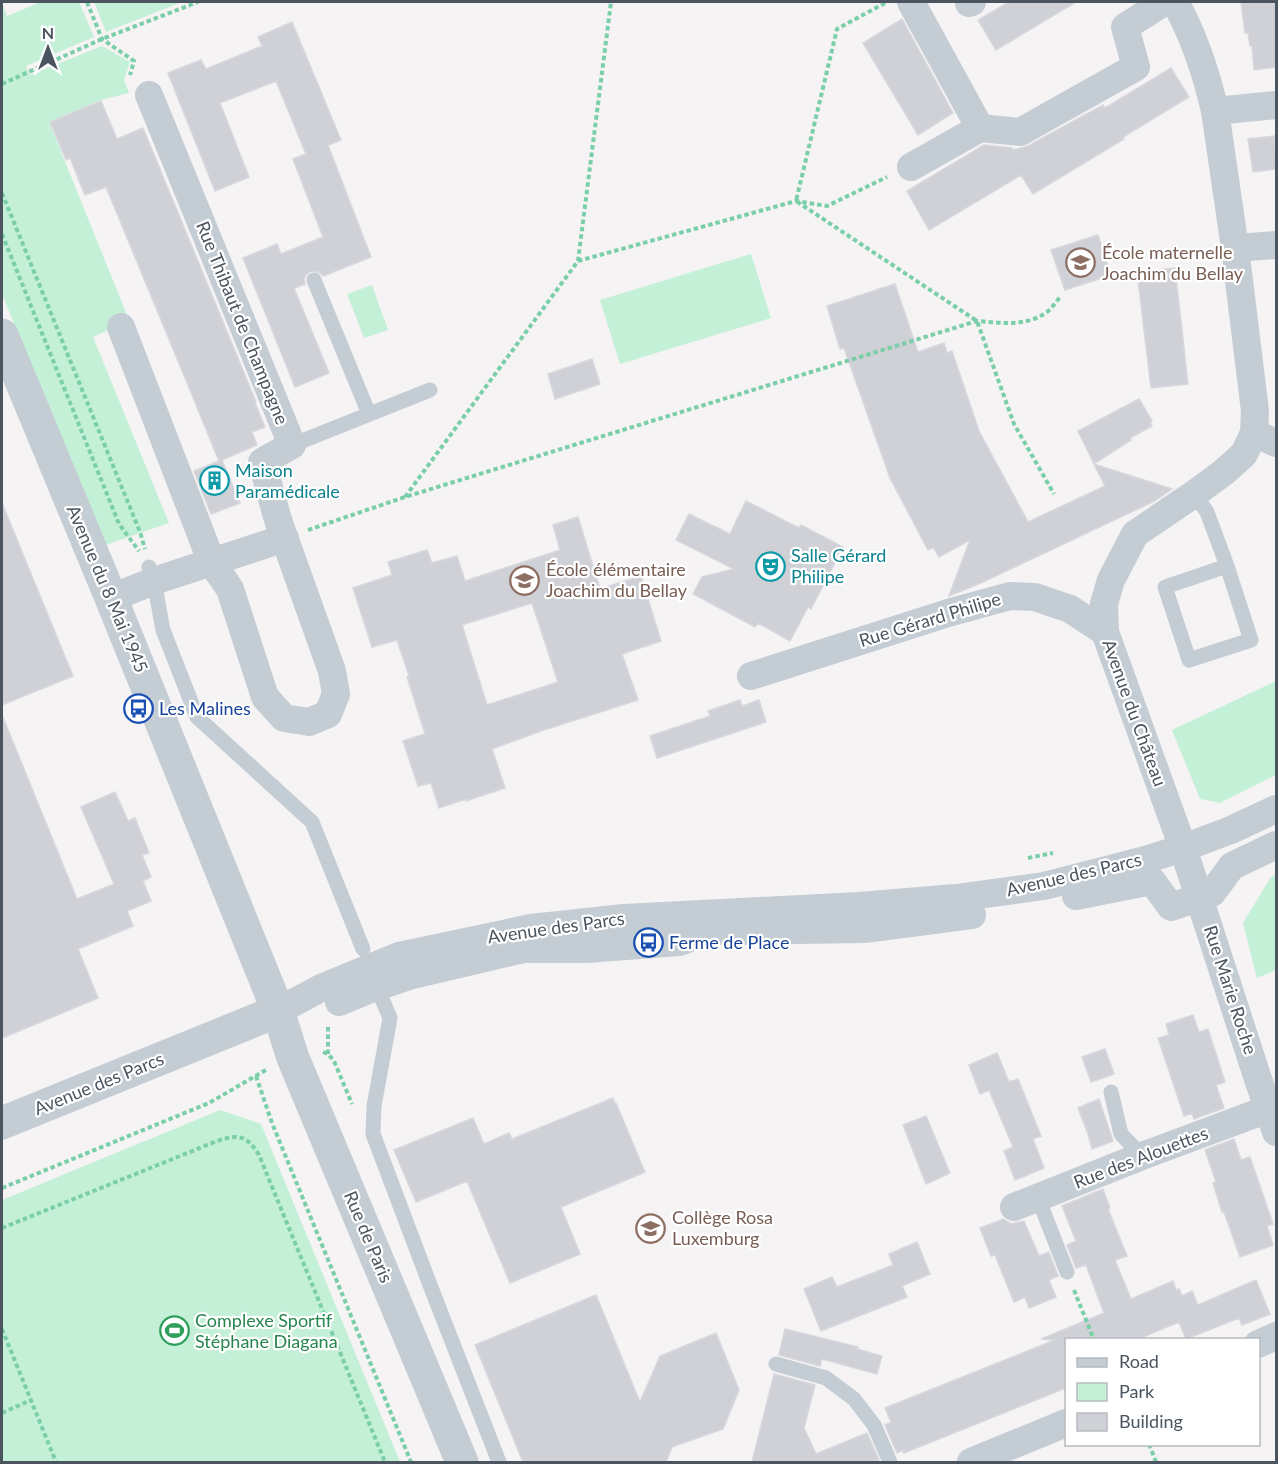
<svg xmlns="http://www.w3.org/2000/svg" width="1278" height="1464" font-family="Lato,sans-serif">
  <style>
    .green { fill: #c3f0d6 }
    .building { fill: #cfd1d7; stroke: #d7d8de; stroke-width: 1.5; fill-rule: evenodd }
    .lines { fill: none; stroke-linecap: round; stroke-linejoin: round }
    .path { stroke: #7acfa9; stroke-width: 4; stroke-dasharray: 4.5 3; stroke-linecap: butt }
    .service { stroke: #c4ccd4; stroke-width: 15 }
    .minor { stroke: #c4ccd4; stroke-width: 28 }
    .tertiary { stroke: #c4ccd4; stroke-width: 33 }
    .labels { text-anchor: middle; stroke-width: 4.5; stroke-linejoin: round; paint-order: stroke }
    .education-label { font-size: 18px; fill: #785e54; stroke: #fff; text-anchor: start }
    .street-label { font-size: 18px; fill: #4a5560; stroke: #fff }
    .culture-label { font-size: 18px; fill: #0d838f; stroke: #fff; text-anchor: start }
    .transit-label { font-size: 18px; fill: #164399; stroke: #fff; text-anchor: start }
    .leisure-label { font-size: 18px; fill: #27864d; stroke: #fff; text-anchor: start }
  </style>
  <rect width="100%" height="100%" fill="#f5f3f3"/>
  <path class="green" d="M41 2H79L94 37 26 66 30 75 102 46 130 62 124 80 129 93 101 100 49 122 129 320 93 337 169 523 105 545 2 294V3L7 16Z
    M94 2H182L106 32Z
    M751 254 771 318 620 364 600 300Z
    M372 285 388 330 364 338 347 294Z
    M1276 681V775L1220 803 1200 799 1172 730Z
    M1276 874V970L1257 978 1243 923 1271 877Z
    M220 1110 261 1124 400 1462H2V1200Z"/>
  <path class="building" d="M1009 2H1076L996 50 978 20Z
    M1241 2H1276V67L1254 70 1252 46H1250L1248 33H1245Z
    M902 19 953 113 918 135 863 43Z
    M292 22 341 140 328 145 371 257 323 276 319 272 311 271 306 275 304 279 305 284 294 288 329 373 295 387 243 258 277 244 281 254 323 237 293 159 306 154 276 81 220 103 249 177 215 191 168 73 201 60 206 69 262 46 258 37Z
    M1171 68 1189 97 1123 137 1124 139 1033 194 1021 175 929 230 907 191 984 145 1012 148 1013 150 1028 146 1103 105 1105 108Z
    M101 101 117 139 143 128 256 402 255 403 265 427 252 432 257 445 222 460 240 503 211 514 194 471 219 461 188 385 106 187 85 195 70 158 66 160 50 122Z
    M1275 136 1276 169 1253 172 1248 139Z
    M1098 235 1111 275 1065 290 1051 250Z
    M1175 268 1188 384 1151 388 1137 272Z
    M895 284 918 352 944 343 947 353 952 351 979 431 1028 522 1105 486 1094 464 1172 489 1156 500 1142 507 983 582 949 596 970 540 939 557 933 547 928 550 890 478 844 348 840 349 827 306Z
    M592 359 600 384 555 399 548 374Z
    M1139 399 1152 421 1150 423 1152 426 1130 438 1131 440 1094 464 1078 431Z
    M746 501 799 528 801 525 843 547 811 609 808 607 790 641 758 623 755 627 693 594 702 577 734 569 676 540 689 514 730 534Z
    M2 503 73 676 2 705Z
    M578 517 600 589 641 576 661 641 622 654 638 700 544 730 492 749 505 788 466 801V799L439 808 431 783 418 786 403 741 425 734 407 677 409 676 397 640 372 647 353 588 392 575 388 562 427 550 432 563 457 556 465 581 560 550 553 525ZM532 603 558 682 487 705 462 625Z
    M740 700 742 706 759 700 766 722 657 758 650 736 710 716 708 711Z
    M2 715 77 899 114 884 81 807 115 792 128 821 135 818 149 853 142 855 151 877 143 881 151 901 127 911 133 926 78 949 98 998 2 1038Z
    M1193 1015 1199 1032 1208 1029 1225 1082 1216 1085 1224 1108 1194 1119 1192 1113 1184 1116 1158 1038 1169 1035 1166 1024Z
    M1105 1049 1114 1074 1091 1082 1082 1057Z
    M997 1053 1009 1082 1018 1079 1041 1136 1033 1139 1044 1168 1015 1180 1004 1151 1013 1147 989 1090 980 1094 969 1065Z
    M613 1098 615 1103H616L645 1172 561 1207 580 1254 510 1283 467 1181 416 1202 394 1150 473 1118 484 1144 509 1133 512 1139Z
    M1099 1099 1113 1141 1092 1149 1088 1134 1078 1108Z
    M926 1116 950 1173 926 1184 903 1125Z
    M1234 1139 1241 1160 1250 1157 1273 1224 1267 1226 1273 1245 1240 1257 1224 1212H1222L1213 1183 1216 1182 1205 1150Z
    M1103 1189 1110 1208 1108 1209 1127 1256 1115 1260 1131 1299 1173 1281 1176 1290 1179 1289 1182 1296 1192 1291 1198 1305 1256 1280 1270 1314 1242 1325 1239 1318 1186 1339 1179 1322 1136 1340H1066V1388L904 1453 903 1450 897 1453 885 1425 891 1422 885 1408 1055 1340 1041 1339 1104 1313 1086 1265 1076 1268 1067 1245 1076 1241 1062 1206Z
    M1003 1219 1011 1224 1024 1221 1039 1256 1049 1252 1058 1276 1049 1280 1056 1297 1029 1308 1025 1297 1014 1302 995 1255 991 1256 980 1228Z
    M917 1242 930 1274 902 1286 907 1297 821 1331 804 1289 832 1277 837 1287 893 1265 889 1254Z
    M596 1295 640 1402 660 1356 716 1333 739 1390 723 1429 672 1447 666 1462H523L475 1345Z
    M785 1329 858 1347 857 1349 882 1356 877 1374 822 1359 820 1366 779 1355Z
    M774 1374 815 1385 804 1428 816 1454 867 1433 879 1460 873 1462H752Z"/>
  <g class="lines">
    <path class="path" d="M87 2 102 39 134 61 130 75
      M885 3 837 29 796 201 977 321 1014 424 1054 494
      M2 84 102 39 198 2
      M2 193 140 532 145 549
      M2 234 119 524 139 551
      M578 261 796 201 827 206 887 177
      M405 497 578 261 611 2
      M308 530 405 497 977 321C1002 323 1026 327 1047 312 1052 308 1056 302 1060 297
      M1028 858 1053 853
      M323 1052 328 1054 334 1061 352 1104
      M328 1054V1025
      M256 1076 272 1123 411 1462
      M2 1188 209 1103 266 1070
      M2 1228 217 1141C238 1134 247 1135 259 1155L385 1462
      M1074 1290 1094 1340
      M2 1329 56 1462
      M2 1413 31 1400
      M1149 1444 1156 1462"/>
    <path class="service" d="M314 280 369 414
      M292 445 430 390
      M1194 494 1207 512 1227 566 1251 640 1189 660 1165 587 1227 566
      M149 567 154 581 163 630 197 717 312 822 363 949
      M380 994 390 1018 374 1106 373 1134 430 1285 499 1462
      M1111 1092 1121 1134 1142 1156
      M1038 1198 1067 1272
      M776 1364 826 1378 854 1399 874 1425 890 1462"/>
    <path class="minor" d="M911 2 980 128
      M1175 2C1194 36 1206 72 1215 111L1235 248 1255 411 1254 433 1244 454 1224 472 1194 494 1135 534 1111 580 1104 604 1105 632 1183 848 1257 1076 1276 1132
      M969 3 972 2
      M1215 111 1276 105
      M911 167 980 128 1020 132 1136 67 1125 27 1164 2
      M1235 248 1276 245
      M121 327 212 563 230 589 265 697 284 718 309 722 328 714 336 694 332 671 278 520 262 462 292 445 149 95
      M1254 433 1276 443
      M111 598 154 581 285 538
      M751 676 948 613 1010 596 1035 597 1070 609 1105 632
      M1076 896 1152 881 1171 907 1212 893 1232 866 1276 845
      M339 1002 368 990 412 975 523 949H586L679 942 709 931H722L864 929 972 915
      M278 1011 321 988 399 956 531 928 624 918 859 906 956 898 1044 886 1145 860 1183 848 1231 830 1276 809
      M1014 1207 1142 1156 1268 1109
      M1258 1344 1276 1336
      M971 1462 1066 1423"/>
    <path class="tertiary" d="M2 335 111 598 278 1011 293 1058 462 1462
      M2 1123 278 1011"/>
  </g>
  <defs>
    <symbol id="school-ring" viewBox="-11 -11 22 22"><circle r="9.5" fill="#fff" stroke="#8d6e63" stroke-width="1.5"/><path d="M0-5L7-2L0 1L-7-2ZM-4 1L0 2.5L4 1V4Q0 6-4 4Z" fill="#8d6e63"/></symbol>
    <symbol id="building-ring" viewBox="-11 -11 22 22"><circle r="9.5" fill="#fff" stroke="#0f9aa8" stroke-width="1.5"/><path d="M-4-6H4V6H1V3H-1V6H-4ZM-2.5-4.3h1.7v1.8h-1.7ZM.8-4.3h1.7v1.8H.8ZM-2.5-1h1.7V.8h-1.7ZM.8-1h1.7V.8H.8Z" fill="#0f9aa8"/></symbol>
    <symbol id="theatre-ring" viewBox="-11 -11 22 22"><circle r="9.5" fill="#fff" stroke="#0f9aa8" stroke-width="1.5"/><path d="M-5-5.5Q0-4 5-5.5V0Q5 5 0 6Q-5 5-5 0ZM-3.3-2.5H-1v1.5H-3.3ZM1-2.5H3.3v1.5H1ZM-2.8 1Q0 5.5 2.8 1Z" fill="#0f9aa8"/></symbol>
    <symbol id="bus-ring" viewBox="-11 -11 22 22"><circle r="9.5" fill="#fff" stroke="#1a4fb4" stroke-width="1.5"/><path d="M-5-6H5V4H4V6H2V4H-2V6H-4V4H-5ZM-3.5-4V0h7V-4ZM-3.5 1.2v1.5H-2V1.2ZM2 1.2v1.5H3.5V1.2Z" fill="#1a4fb4"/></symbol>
    <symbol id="stadium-ring" viewBox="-11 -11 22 22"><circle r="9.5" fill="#fff" stroke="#2e9e5b" stroke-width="1.5"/><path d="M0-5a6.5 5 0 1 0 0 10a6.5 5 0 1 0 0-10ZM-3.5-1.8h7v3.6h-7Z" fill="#2e9e5b"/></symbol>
  </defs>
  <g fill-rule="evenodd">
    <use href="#school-ring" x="1064" y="246" width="33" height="33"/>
    <use href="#building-ring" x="198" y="464" width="33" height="33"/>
    <use href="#theatre-ring" x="754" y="550" width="33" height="33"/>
    <use href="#school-ring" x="508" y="564" width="33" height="33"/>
    <use href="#bus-ring" x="122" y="692" width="33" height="33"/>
    <use href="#bus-ring" x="632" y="926" width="33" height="33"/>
    <use href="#school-ring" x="634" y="1212" width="33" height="33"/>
    <use href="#stadium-ring" x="158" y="1314" width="33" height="33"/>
  </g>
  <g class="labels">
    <g class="education-label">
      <text x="1102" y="259">École maternelle<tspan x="1102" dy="21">Joachim du Bellay</tspan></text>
      <text x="546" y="576">École élémentaire<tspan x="546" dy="21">Joachim du Bellay</tspan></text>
      <text x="672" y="1224">Collège Rosa<tspan x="672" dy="21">Luxemburg</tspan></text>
    </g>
    <g class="street-label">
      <text transform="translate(242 323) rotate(68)" y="6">Rue Thibaut de Champagne</text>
      <text transform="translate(107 589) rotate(67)" y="6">Avenue du 8 Mai 1945</text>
      <text transform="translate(930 620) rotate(-17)" y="6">Rue Gérard Philipe</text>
      <text transform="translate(1134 713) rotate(70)" y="6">Avenue du Château</text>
      <text transform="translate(1074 875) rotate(-13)" y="6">Avenue des Parcs</text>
      <text transform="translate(556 928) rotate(-8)" y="6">Avenue des Parcs</text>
      <text transform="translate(1230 990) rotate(72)" y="6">Rue Marie Roche</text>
      <text transform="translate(99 1084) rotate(-22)" y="6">Avenue des Parcs</text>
      <text transform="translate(1141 1158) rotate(-21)" y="6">Rue des Alouettes</text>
      <text transform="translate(368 1237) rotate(67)" y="6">Rue de Paris</text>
    </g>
    <g class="culture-label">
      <text x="235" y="477">Maison<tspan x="235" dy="21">Paramédicale</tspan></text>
      <text x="791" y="562">Salle Gérard<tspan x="791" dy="21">Philipe</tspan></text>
    </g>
    <g class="transit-label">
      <text x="159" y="715">Les Malines</text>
      <text x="669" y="949">Ferme de Place</text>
    </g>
    <g class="leisure-label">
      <text x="195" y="1327">Complexe Sportif<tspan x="195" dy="21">Stéphane Diagana</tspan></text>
    </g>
  </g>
  <rect width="1278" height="1464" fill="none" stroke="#4a5560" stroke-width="6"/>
  <rect x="1065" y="1338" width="195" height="108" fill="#ffffff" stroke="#b7bbbf" stroke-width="1.5"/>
  <rect x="1077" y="1358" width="30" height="9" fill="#c4ccd4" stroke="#b7bbbf" stroke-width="1.5"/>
  <text x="1119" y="1368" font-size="18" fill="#4a5560">Road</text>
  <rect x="1077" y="1383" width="30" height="18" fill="#c3f0d6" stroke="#b7bbbf" stroke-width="1.5"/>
  <text x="1119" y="1398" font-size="18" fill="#4a5560">Park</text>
  <rect x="1077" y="1413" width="30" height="18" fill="#cfd1d7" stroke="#b7bbbf" stroke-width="1.5"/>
  <text x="1119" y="1428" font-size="18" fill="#4a5560">Building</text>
  <g transform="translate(48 48)" stroke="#ffffff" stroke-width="4.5" paint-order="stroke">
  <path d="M0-4.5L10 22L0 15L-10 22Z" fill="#4a5560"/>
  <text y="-9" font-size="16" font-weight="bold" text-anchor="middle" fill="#4a5560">N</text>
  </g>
</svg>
